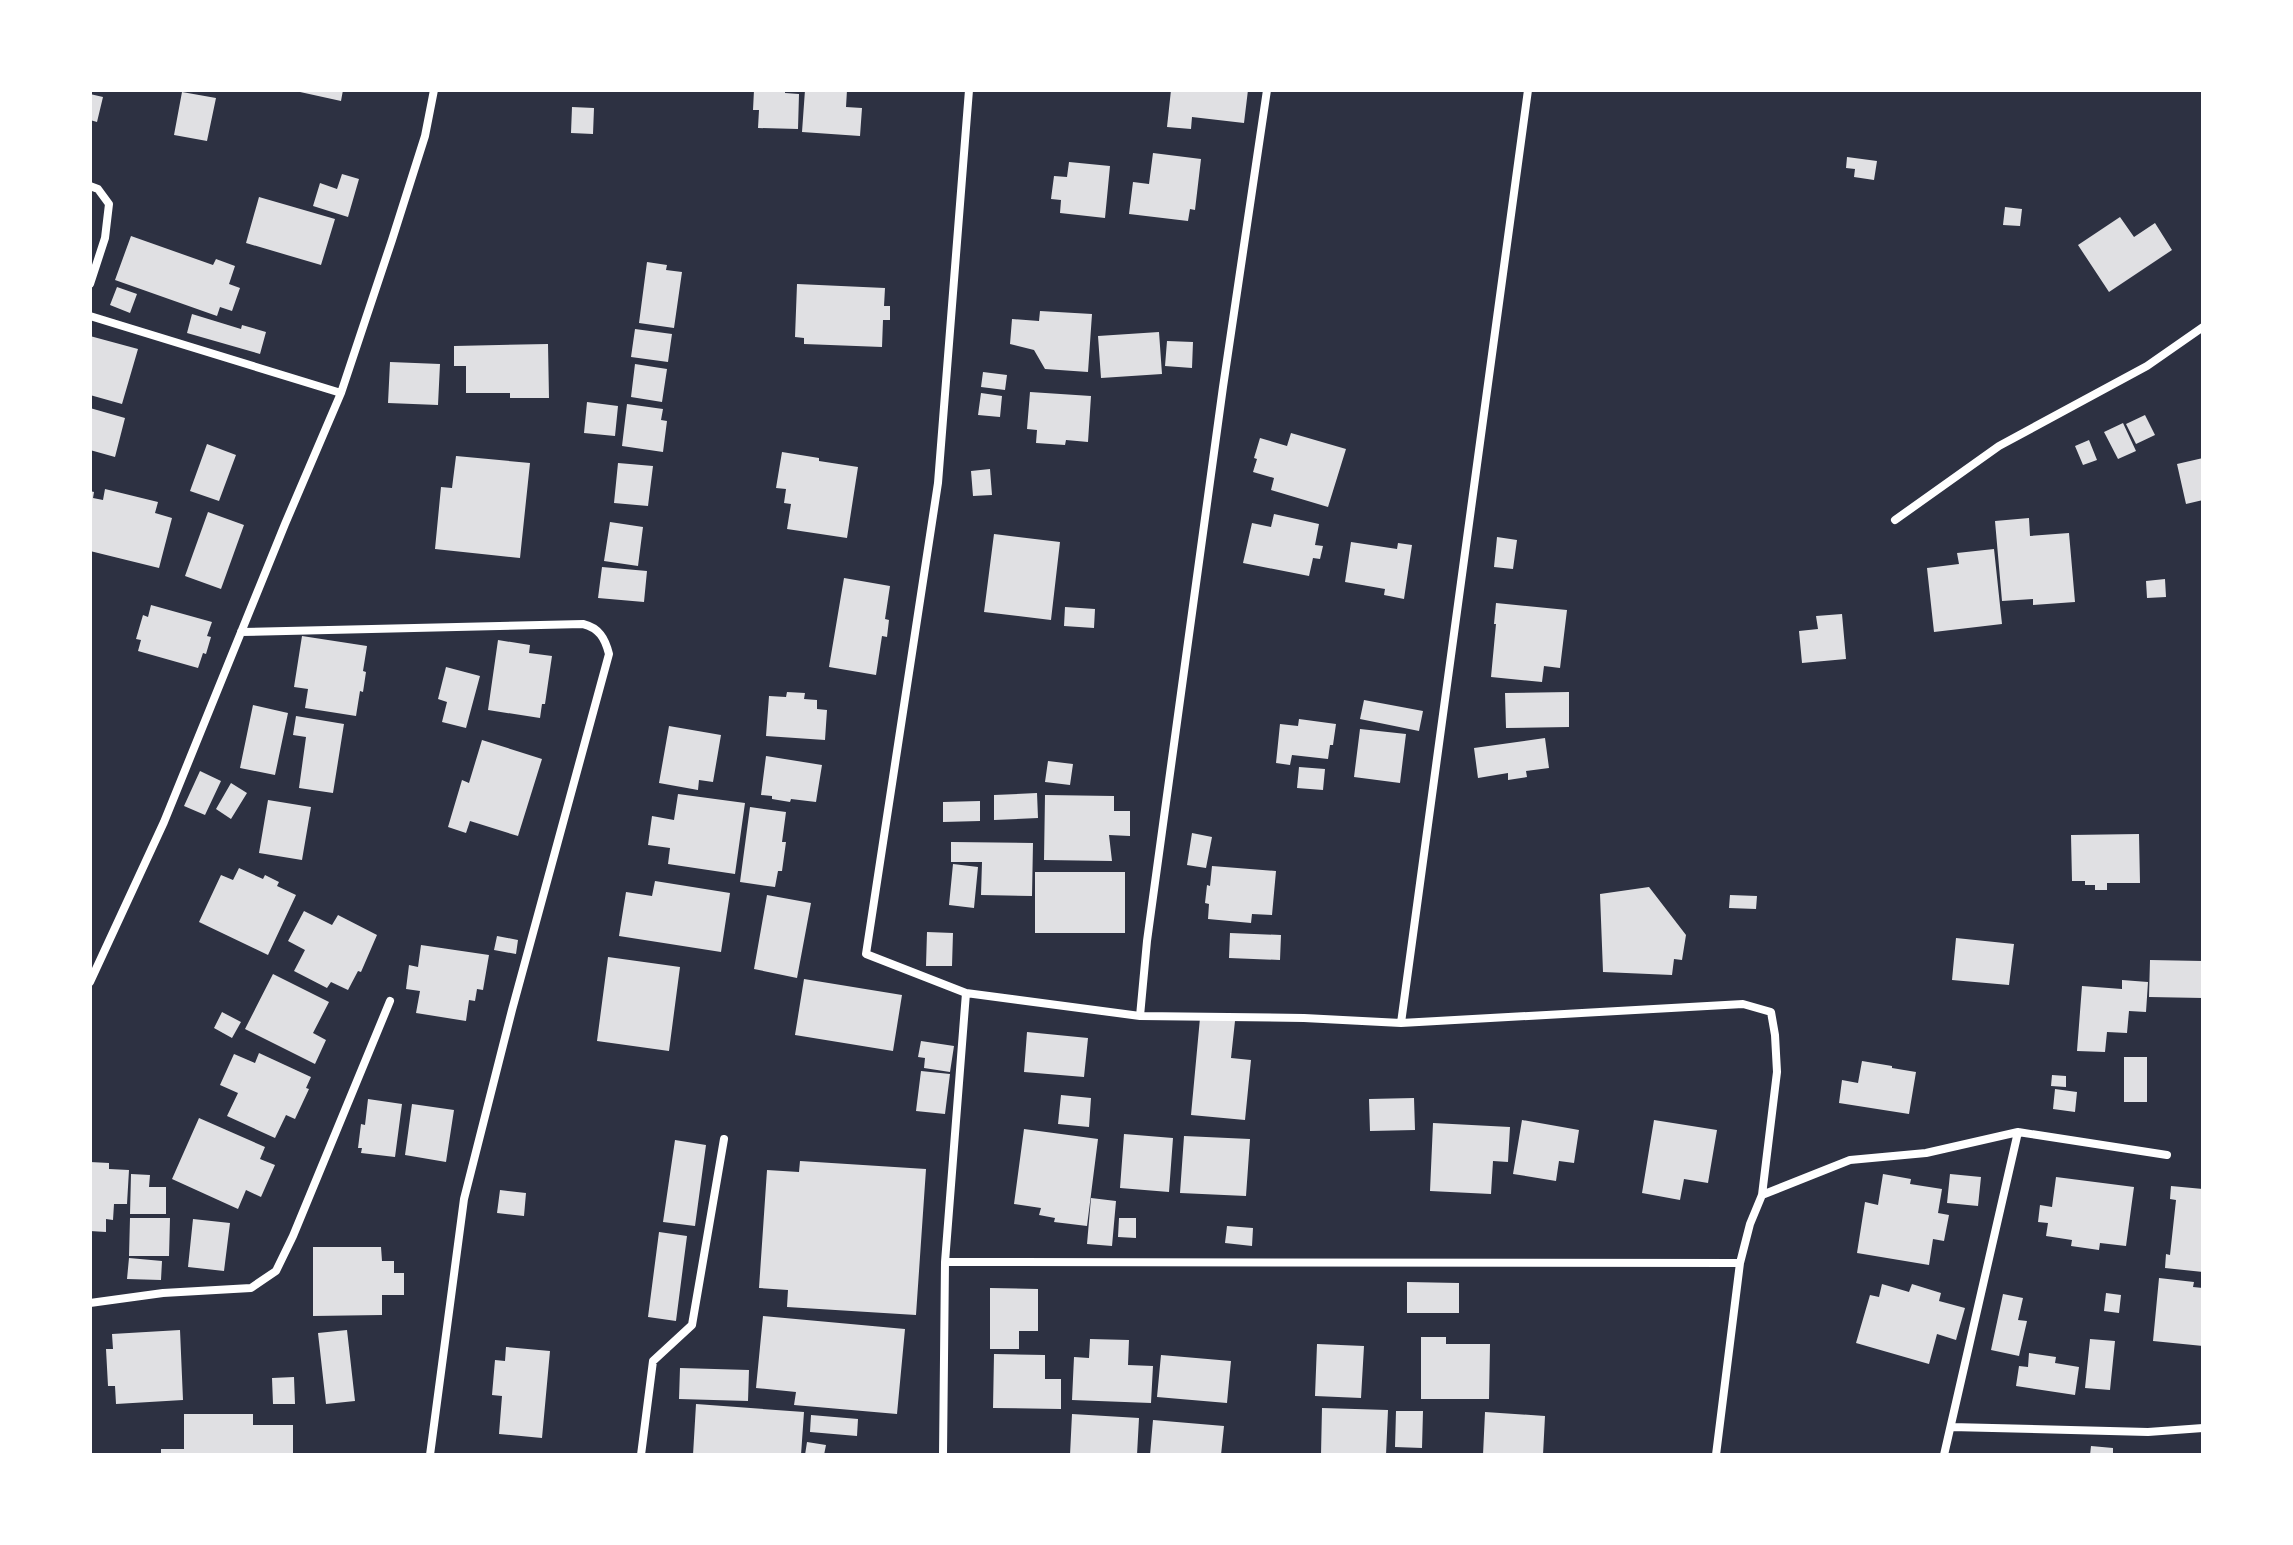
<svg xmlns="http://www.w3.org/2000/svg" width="2293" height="1545" font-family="'Sofia Sans Condensed',sans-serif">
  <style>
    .building { fill: #e0e0e3 }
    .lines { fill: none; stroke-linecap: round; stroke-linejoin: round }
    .minor { stroke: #fff; stroke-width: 8 }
  </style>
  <rect width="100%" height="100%" fill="#2d3142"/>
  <path class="building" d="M291 90H343L341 101Z
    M754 90H785V93L799 94 798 129 758 128 759 110H753Z
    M805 90H847L846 107 862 108 860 136 802 132Z
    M1171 90H1248L1244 123 1192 117 1191 129 1167 127Z
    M182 92 216 98 207 141 174 135Z
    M90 94 103 97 97 122 90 120Z
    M572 107 594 108 593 134 571 133Z
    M1153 153 1201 159 1195 210 1190 209 1188 221 1129 214 1133 182 1149 184Z
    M1847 157 1877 161 1874 180 1854 177 1855 169 1846 168Z
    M1069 162 1110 166 1105 218 1060 213 1061 200 1051 199 1054 176 1067 177Z
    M342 174 359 179 348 217 313 206 320 183 337 189Z
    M259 197 335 219 321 265 246 243Z
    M2005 207 2022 209 2020 226 2003 225Z
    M2120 217 2134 237 2155 223 2172 250 2109 292 2078 245Z
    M131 236 213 265 216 259 235 266 229 284 240 288 232 311 220 307 217 316 115 280Z
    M647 262 667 265 666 270 682 272 674 328 639 323Z
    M797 284 885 288 884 306H890V320H883L882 347 804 344V338L795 337Z
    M117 287 137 294 130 313 110 305Z
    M1040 311 1092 314 1088 372 1045 369 1034 350 1010 344 1012 319 1039 321Z
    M192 314 241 329 242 325 266 332 260 354 187 333Z
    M635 329 672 334 668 362 631 357Z
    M1159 332 1162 374 1101 378 1098 336Z
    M90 336 138 349 122 404 90 395Z
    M1167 341 1193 342 1192 368 1165 366Z
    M548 344 549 398H510V393H466V366H454V346Z
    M390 362 440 364 438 405 388 403Z
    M635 364 667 369 662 402 631 397Z
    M983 372 1007 375 1005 390 981 387Z
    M1030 392 1091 396 1088 442 1066 440 1065 445 1036 443 1037 430 1027 429Z
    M981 393 1002 396 1000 417 978 415Z
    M587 402 618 406 615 436 584 433Z
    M627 404 663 409 661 420 667 421 663 452 622 446Z
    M90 408 125 418 115 457 90 450Z
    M2145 415 2155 435 2136 444 2126 424Z
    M2123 423 2136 451 2118 459 2104 432Z
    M1291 433 1346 449 1328 507 1271 490 1274 478 1253 472 1257 459 1254 458 1260 438 1287 446Z
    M2089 440 2097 460 2083 465 2075 446Z
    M207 444 236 455 219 501 190 491Z
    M782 452 819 458V461L858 467 847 538 787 529 791 504 784 503 786 489 776 488Z
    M456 456 530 463 520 558 435 549 441 487 452 488Z
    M2203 458V500L2186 504 2177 464Z
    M618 463 653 466 648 506 614 503Z
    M990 469 992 495 973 496 971 471Z
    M105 489 158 502 155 513 172 518 159 568 90 551V491L94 492 93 498 103 500Z
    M208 512 244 525 221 589 185 576Z
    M1274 514 1319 524 1315 545 1323 546 1320 559 1313 558 1309 576 1243 563 1252 523 1271 527Z
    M2029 518 2030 536 2069 533 2075 602 2033 605V599L2002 601 1995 521Z
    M610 522 643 527 638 566 604 561Z
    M994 534 1060 542 1051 620 984 612Z
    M1497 537 1517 540 1513 569 1494 567Z
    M1351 542 1397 549 1398 543 1412 545 1404 599 1384 595 1385 589 1345 582Z
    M1994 549 2002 624 1934 632 1927 568 1959 564 1957 553Z
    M602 567 647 571 644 602 598 598Z
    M844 578 890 586 885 619 889 620 887 637 882 636 876 675 829 667Z
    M2165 579 2166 597 2147 598 2146 581Z
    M1496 603 1567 610 1560 668 1544 666 1542 682 1491 677 1496 624H1494Z
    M151 605 212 622 207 636 211 637 206 654 203 653 198 668 138 651 141 640 136 639 143 615 148 617Z
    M1065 607 1095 609 1094 628 1064 626Z
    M1842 614 1846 659 1802 663 1799 631 1818 629 1816 616Z
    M302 636 367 646 363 671 366 672 363 692 360 691 356 716 305 708 308 689 294 687Z
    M498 640 530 645 529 653 552 656 545 704H542L540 718 488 710Z
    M446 667 480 676 466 728 442 722 447 702 438 699Z
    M787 692 805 693 804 699 817 700V709L827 710 825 740 766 736 769 696 786 697Z
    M1569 692V727L1506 728 1505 693Z
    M1364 700 1423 711 1419 731 1360 719Z
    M253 705 288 713 275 775 240 768Z
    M296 716 344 724 333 793 299 788 306 737 293 735Z
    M1299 719 1336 724 1333 745H1330L1328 759 1292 755 1290 765 1276 763 1280 724 1298 726Z
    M669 726 721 735 713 782 699 780 698 790 659 783Z
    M1360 729 1406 734 1400 783 1354 777Z
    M1545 738 1549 768 1526 771 1527 777 1508 780V773L1478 778 1474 748Z
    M482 740 542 759 518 836 470 821 466 833 448 827 462 780 469 783Z
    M766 756 822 765 816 802 791 799 790 802 772 799V796L761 795Z
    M1048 761 1073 764 1070 785 1045 782Z
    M1299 767 1325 769 1323 790 1297 788Z
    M200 771 221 781 205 815 184 806Z
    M231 783 247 793 231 819 216 809Z
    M1037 793 1038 818 994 820V795Z
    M678 794 745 803 735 874 668 864 670 848 648 845 652 816 674 820Z
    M1045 795 1114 796V811H1130V836L1109 835 1112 861 1044 860Z
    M268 800 311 807 302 860 259 853Z
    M980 801V821L943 822V802Z
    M750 807 786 812 782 842H786L782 871H778L775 887 740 882Z
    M1192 833 1212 837 1206 868 1187 865Z
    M2139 834 2140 883H2107V890H2095V885H2085V881H2072L2071 835Z
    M951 842 1033 843 1032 896 981 895 982 862H951Z
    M953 864 978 867 974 908 949 905Z
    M1212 866 1276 871 1272 915 1252 914 1251 923 1208 919 1209 904 1205 903 1207 885 1210 886Z
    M239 868 263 879 265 875 279 882 277 886 296 895 268 955 199 922 221 875 233 880Z
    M1035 872H1125V933H1035Z
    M655 881 730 893 721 952 619 936 626 892 652 896Z
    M1649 887 1686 935 1682 960 1674 959 1672 975 1603 972 1600 894Z
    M767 895 811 903 797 978 754 969Z
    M1730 895 1757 896 1756 909 1729 908Z
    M304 911 332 925 338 915 377 935 361 972 358 971 348 990 331 982 327 988 294 971 305 950 288 941Z
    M927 932 953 933 952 966H926Z
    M1230 933 1281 935 1280 960 1229 958Z
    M497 936 518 940 516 954 494 950Z
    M1956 938 2014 944 2009 985 1952 980Z
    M421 945 489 955 483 990 477 989 475 1001 469 1000 466 1021 416 1013 420 991 406 989 409 965 418 967Z
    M608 957 680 967 669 1051 597 1041Z
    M2150 960 2203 961V998L2149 997Z
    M273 974 329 1002 313 1033 326 1040 315 1064 245 1029Z
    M804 979 902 995 893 1051 795 1035Z
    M2122 980 2148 982 2146 1012 2129 1011 2127 1033 2107 1032 2105 1052 2077 1051 2082 986 2122 989Z
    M222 1012 241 1022 232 1038 214 1028Z
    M1200 1018 1235 1021 1231 1058 1251 1060 1245 1120 1191 1115Z
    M1027 1032 1088 1038 1084 1077 1024 1072Z
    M921 1041 954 1046 950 1072 924 1068 925 1058 918 1057Z
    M259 1053 311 1077 306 1088 309 1089 295 1119 286 1115 275 1138 227 1116 238 1093 220 1085 234 1054 255 1063Z
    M2124 1057H2147V1102H2124Z
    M1862 1061 1892 1066V1068L1916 1072 1909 1114 1839 1103 1842 1080 1858 1083Z
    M921 1071 950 1074 945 1114 916 1111Z
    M2052 1075 2066 1076V1087L2051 1086Z
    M2055 1089 2077 1092 2075 1112 2053 1109Z
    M1061 1095 1091 1098 1089 1127 1058 1124Z
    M1414 1098 1415 1130 1370 1131 1369 1099Z
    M368 1099 402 1104 395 1157 361 1153 362 1148H358L361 1124 365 1125Z
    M412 1104 454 1110 446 1162 405 1155Z
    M199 1118 265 1147 260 1159 275 1165 261 1197 246 1190 238 1209 172 1179Z
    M1522 1120 1579 1130 1574 1163 1559 1161 1556 1181 1513 1174Z
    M1654 1120 1717 1130 1708 1183 1684 1179 1680 1200 1642 1193Z
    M1433 1123 1510 1127 1508 1162 1493 1161 1491 1194 1430 1191Z
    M1024 1129 1098 1139 1087 1226 1054 1222 1055 1218 1039 1215 1041 1208 1014 1204Z
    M1124 1134 1173 1138 1169 1192 1120 1188Z
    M1184 1136 1250 1139 1246 1196 1180 1193Z
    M675 1140 706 1145 695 1226 663 1222Z
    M800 1161 926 1169 916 1315 787 1307 788 1290 759 1288 767 1170 799 1172Z
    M90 1162 109 1163V1169L129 1170 127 1204H114L113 1220 106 1219V1232L90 1231Z
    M131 1174 150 1175 149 1187H166V1214H130Z
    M1883 1174 1911 1179 1910 1184 1942 1189 1938 1213 1949 1215 1944 1241 1933 1239 1929 1265 1857 1253 1865 1202 1878 1205Z
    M1950 1174 1981 1177 1978 1206 1947 1203Z
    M2056 1177 2134 1187 2126 1246 2100 1243 2099 1250 2071 1246 2072 1240 2046 1236 2048 1223 2038 1222 2040 1205 2052 1207Z
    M2171 1186 2203 1189V1272L2165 1268 2166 1254 2170 1255 2176 1200 2170 1199Z
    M500 1190 526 1193 524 1216 497 1213Z
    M1091 1198 1116 1201 1112 1246 1087 1244Z
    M130 1218H170L169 1256H129Z
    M1119 1218H1136V1238L1118 1237Z
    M193 1219 230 1223 224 1271 188 1267Z
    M1227 1226 1253 1228 1252 1246 1225 1243Z
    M659 1232 687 1236 676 1321 648 1317Z
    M313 1247H381L382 1261H394V1273H404V1295H382V1315L313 1316Z
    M129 1258 162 1261 161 1280 127 1279Z
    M2159 1278 2194 1282 2193 1287 2203 1288V1346L2153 1341Z
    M1407 1282 1459 1283V1313H1407Z
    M1882 1284 1909 1292 1912 1284 1941 1293 1939 1301 1965 1308 1956 1340 1937 1334 1929 1364 1856 1343 1870 1295 1879 1297Z
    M990 1288 1038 1289V1331H1019V1349H990Z
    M2106 1293 2121 1295 2119 1313 2104 1311Z
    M2003 1294 2023 1298 2018 1320 2027 1321 2019 1356 1991 1350Z
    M763 1316 905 1329 897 1414 794 1405 796 1392 756 1388Z
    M180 1330 183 1400 116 1404 115 1386H108L106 1349H113L112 1334Z
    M347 1330 355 1401 326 1404 318 1333Z
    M1421 1337H1446V1344H1490L1489 1399H1421Z
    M1090 1339 1129 1340 1128 1365 1153 1366 1151 1403 1072 1400 1074 1357 1089 1358Z
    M2090 1339 2115 1341 2110 1390 2085 1388Z
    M1317 1344 1364 1346 1361 1398 1315 1396Z
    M506 1347 550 1351 542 1438 499 1434 502 1396 492 1395 495 1360 505 1361Z
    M2029 1353 2056 1357 2055 1363 2079 1367 2075 1395 2016 1386 2019 1366 2028 1367Z
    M994 1354 1045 1355V1379H1061V1409L993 1408Z
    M1161 1355 1231 1361 1227 1403 1157 1397Z
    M680 1368 749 1370 748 1401 679 1399Z
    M294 1377 295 1404H273L272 1378Z
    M696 1404 804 1412 801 1455H693Z
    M1322 1408 1388 1410 1386 1455H1321Z
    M1396 1411H1423L1422 1448 1395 1447Z
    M1485 1412 1545 1416 1543 1455H1483Z
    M184 1414H253V1425H293V1455H161V1449H184Z
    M1072 1414 1139 1418 1137 1455H1070Z
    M811 1415 858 1419 857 1436 810 1432Z
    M1153 1420 1224 1426 1221 1455H1150Z
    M807 1442 826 1445 824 1455H805Z
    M2091 1446 2113 1448V1455H2090Z"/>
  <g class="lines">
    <path class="minor" d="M969 90 938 483 866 954 966 993 1140 1016 1147 941 1223 387 1267 90
      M90 186 98 189 109 204 105 238 90 284
      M90 316 341 393
      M1895 520 1999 446 2147 366 2203 327
      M241 632 583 624C599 628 605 638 609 654L512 1010 464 1199 430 1455
      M90 982 164 822 285 524 341 393 392 240 425 136 434 90
      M1140 1016 1304 1018 1401 1023 1743 1004 1771 1012 1775 1035 1777 1072 1762 1195 1750 1224 1740 1263 1716 1455
      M1401 1023 1528 90
      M1762 1195 1850 1160 1926 1153 2018 1132 2167 1155
      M945 1262 1740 1263
      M90 1303 163 1293 251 1288 276 1271 293 1236 390 1001
      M1951 1427 2148 1432 2203 1428
      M641 1455 653 1361 692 1325 724 1139
      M943 1455 945 1262 966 993
      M1944 1455 2018 1132"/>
  </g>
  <rect width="2293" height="1545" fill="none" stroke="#ffffff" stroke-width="184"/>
</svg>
